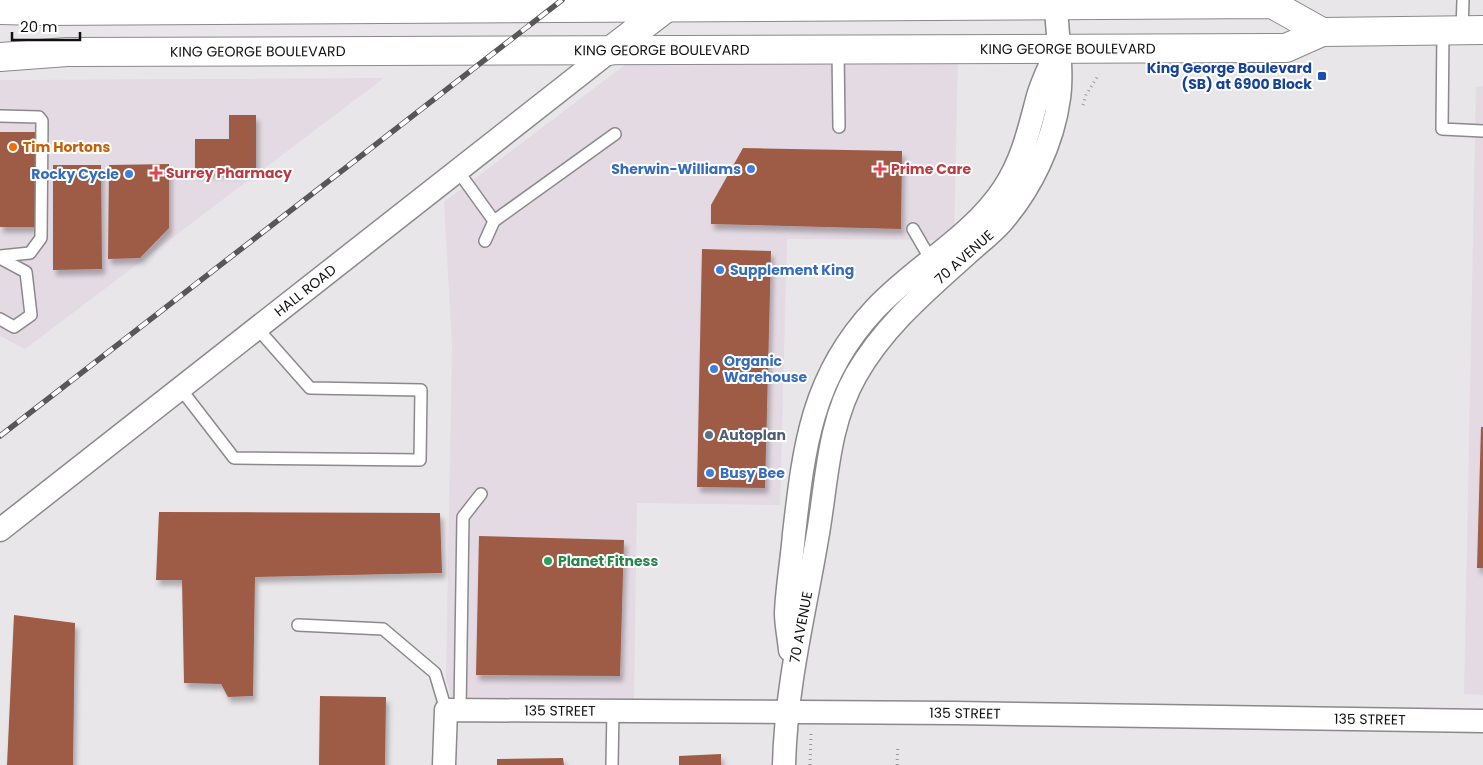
<svg xmlns="http://www.w3.org/2000/svg" width="1483" height="765" font-family="Poppins,sans-serif">
  <style>
    .built { fill: #e3dae3 }
    .building { fill: #9e5c47; filter: url(#shadow) }
    .lines { fill: none; stroke-linecap: round; stroke-linejoin: round }
    .service-casing { stroke: #8b898b; stroke-width: 14 }
    .minor-casing { stroke: #8b898b; stroke-width: 25 }
    .primary-casing { stroke: #8b898b; stroke-width: 30 }
    .path { stroke: #9b999b; stroke-width: 3; stroke-dasharray: 1 4; stroke-linecap: butt }
    .service { stroke: #fff; stroke-width: 11 }
    .minor { stroke: #fff; stroke-width: 22 }
    .primary { stroke: #fff; stroke-width: 28 }
    .rail-casing { stroke: #585758; stroke-width: 5.5 }
    .rail { stroke: #fff; stroke-width: 4; stroke-dasharray: 11; stroke-linecap: butt }
    .transit-dot { fill: #1a4fb4; stroke: #fff; stroke-width: 2 }
    .food-dot { fill: #e8710a; stroke: #fff; stroke-width: 2 }
    .shop-dot { fill: #3f7fe0; stroke: #fff; stroke-width: 2 }
    .health-dot { fill: #e0444e; stroke: #fff; stroke-width: 2 }
    .service-dot { fill: #5c6f8a; stroke: #fff; stroke-width: 2 }
    .leisure-dot { fill: #2e9e5b; stroke: #fff; stroke-width: 2 }
    .labels { text-anchor: middle; stroke-width: 4; stroke-linejoin: round; paint-order: stroke }
    .street-label { font-size: 14px; fill: #121112; stroke: #fff }
    .transit-label { font-size: 14px; font-weight: bold; fill: #164399; stroke: #fff; text-anchor: end }
    .food-label { font-size: 14px; font-weight: bold; fill: #c56008; stroke: #fff; text-anchor: start }
    .shop-label { font-size: 14px; font-weight: bold; fill: #366cbe; stroke: #fff; text-anchor: start }
    .health-label { font-size: 14px; font-weight: bold; fill: #be3a42; stroke: #fff; text-anchor: start }
    .service-label { font-size: 14px; font-weight: bold; fill: #4e5e75; stroke: #fff; text-anchor: start }
    .leisure-label { font-size: 14px; font-weight: bold; fill: #27864d; stroke: #fff; text-anchor: start }
  </style>
  <defs>
    <filter id="shadow"><feDropShadow dx="3" dy="5.5" stdDeviation="2.5" flood-color="#0004"/></filter>
  </defs>
  <rect width="100%" height="100%" fill="#e9e6e9"/>
  <path class="built" d="M958 58 954 240 787 239 780 505 637 503 634 700 453 704 446 678 452 346 444 202 626 64Z
    M384 78 25 349 0 336V80Z
    M1483 86V695L1464 694 1476 87Z"/>
  <path class="building" d="M229 115H256V171L195 172V139H229Z
    M0 132H38V227H0Z
    M743 148 902 151 901 229 711 224V205Z
    M169 164V228L140 258 108 259 109 165Z
    M53 165H101L102 269 53 270Z
    M702 249 771 251 765 488 697 487Z
    M1481 427H1483V568H1477Z
    M159 512 440 513 442 573 255 577 253 696 228 697 221 684 184 683 182 580H156Z
    M479 536 624 540 620 676 476 675Z
    M14 615 75 623 73 765H7Z
    M320 696 386 697 385 765H319Z
    M721 754V765H679V756Z
    M563 758 564 765H497V759Z"/>
  <g class="lines">
    <defs>
      <path id="service" d="M1443 30 1442 129 1483 131
        M1462 30 1463 0
        M838 49 839 127
        M0 116 39 117 42 121 41 238 30 253 0 256
        M458 171 494 221
        M913 229 931 260
        M485 241 494 221 615 134
        M0 258 26 272 31 315 14 327 0 319
        M180 388 234 458 420 460 421 390 310 388 256 327
        M298 625 383 629 435 673 446 710
        M460 710 463 517 481 494
        M612 765 613 710"/>
      <g id="minor">
        <path id="s1" d="M0 530 610 51"/>
        <path d="M790 650C789 638 786 625 786 613 787 587 792 560 794 534 804 446 812 376 875 309 915 266 972 237 1004 188 1023 159 1029 129 1038 96 1042 82 1049 68 1055 54"/>
        <path id="s2" d="M444 765 446 710 955 713 1483 721"/>
        <path id="s3" d="M784 765C786 686 804 616 817 539 827 484 827 426 856 375 884 326 925 292 967 254 978 244 991 234 1001 223 1031 189 1053 143 1059 98 1063 70 1057 34 1056 5"/>
      </g>
      <g id="primary">
        <path d="M0 10 41 11 1272 4 1322 32"/>
        <path d="M610 51 666 8"/>
        <path id="s4" d="M0 57 67 52 1286 48 1322 32 1483 30"/>
      </g>
    </defs>
    <use href="#service" class="service-casing"/>
    <use href="#minor" class="minor-casing"/>
    <use href="#primary" class="primary-casing"/>
    <path class="path" d="M1083 105 1086 95 1099 74
      M810 765 811 733
      M897 765 898 745"/>
    <use href="#service" class="service"/>
    <use href="#minor" class="minor"/>
    <use href="#primary" class="primary"/>
    <defs>
      <path id="rail" d="M0 436 562 0"/>
    </defs>
    <use href="#rail" class="rail-casing"/>
    <use href="#rail" class="rail"/>
  </g>
  <rect class="transit-dot" x="1317" y="71" width="10" height="10" rx="2.5"/>
  <circle class="food-dot" cx="13" cy="147" r="5"/>
  <g class="shop-dot">
    <circle cx="751" cy="169" r="5"/>
    <circle cx="129" cy="174" r="5"/>
    <circle cx="720" cy="270" r="5"/>
    <circle cx="714" cy="369" r="5"/>
    <circle cx="710" cy="473" r="5"/>
  </g>
  <g class="health-dot">
    <path d="M877.5 161.5h5v5h5v5h-5v5h-5v-5h-5v-5h5z"/>
    <path d="M153.5 165.5h5v5h5v5h-5v5h-5v-5h-5v-5h5z"/>
  </g>
  <circle class="service-dot" cx="709" cy="435" r="5"/>
  <circle class="leisure-dot" cx="548" cy="561" r="5"/>
  <g class="labels">
    <g class="street-label">
      <text dy="5" stroke="none"><textPath href="#s4" startOffset="1068">KING GEORGE BOULEVARD</textPath></text>
      <text dy="5" stroke="none"><textPath href="#s4" startOffset="662">KING GEORGE BOULEVARD</textPath></text>
      <text dy="5" stroke="none"><textPath href="#s4" startOffset="258">KING GEORGE BOULEVARD</textPath></text>
      <text dy="5" stroke="none"><textPath href="#s3" startOffset="559">70 AVENUE</textPath></text>
      <text dy="5" stroke="none"><textPath href="#s1" startOffset="388">HALL ROAD</textPath></text>
      <text dy="5" stroke="none"><textPath href="#s3" startOffset="139">70 AVENUE</textPath></text>
      <text dy="5" stroke="none"><textPath href="#s2" startOffset="169">135 STREET</textPath></text>
      <text dy="5" stroke="none"><textPath href="#s2" startOffset="574">135 STREET</textPath></text>
      <text dy="5" stroke="none"><textPath href="#s2" startOffset="979">135 STREET</textPath></text>
    </g>
    <g class="transit-label">
      <text x="1312" y="73">King George Boulevard<tspan x="1312" dy="16">(SB) at 6900 Block</tspan></text>
    </g>
    <g class="food-label">
      <text x="23" y="152">Tim Hortons</text>
    </g>
    <g class="shop-label">
      <text x="741" y="174" text-anchor="end">Sherwin-Williams</text>
      <text x="119" y="179" text-anchor="end">Rocky Cycle</text>
      <text x="730" y="275">Supplement King</text>
      <text x="724" y="366">Organic<tspan x="724" dy="16">Warehouse</tspan></text>
      <text x="720" y="478">Busy Bee</text>
    </g>
    <g class="health-label">
      <text x="891" y="174">Prime Care</text>
      <text x="166" y="178">Surrey Pharmacy</text>
    </g>
    <g class="service-label">
      <text x="719" y="440">Autoplan</text>
    </g>
    <g class="leisure-label">
      <text x="558" y="566">Planet Fitness</text>
    </g>
  </g>
  <path d="M12 32v8h68v-8" fill="none" stroke="#121112" stroke-width="2.5"/>
  <text x="20" y="32" font-size="15" fill="#121112" stroke="#ffffff" stroke-width="4" paint-order="stroke">20 m</text>
</svg>
